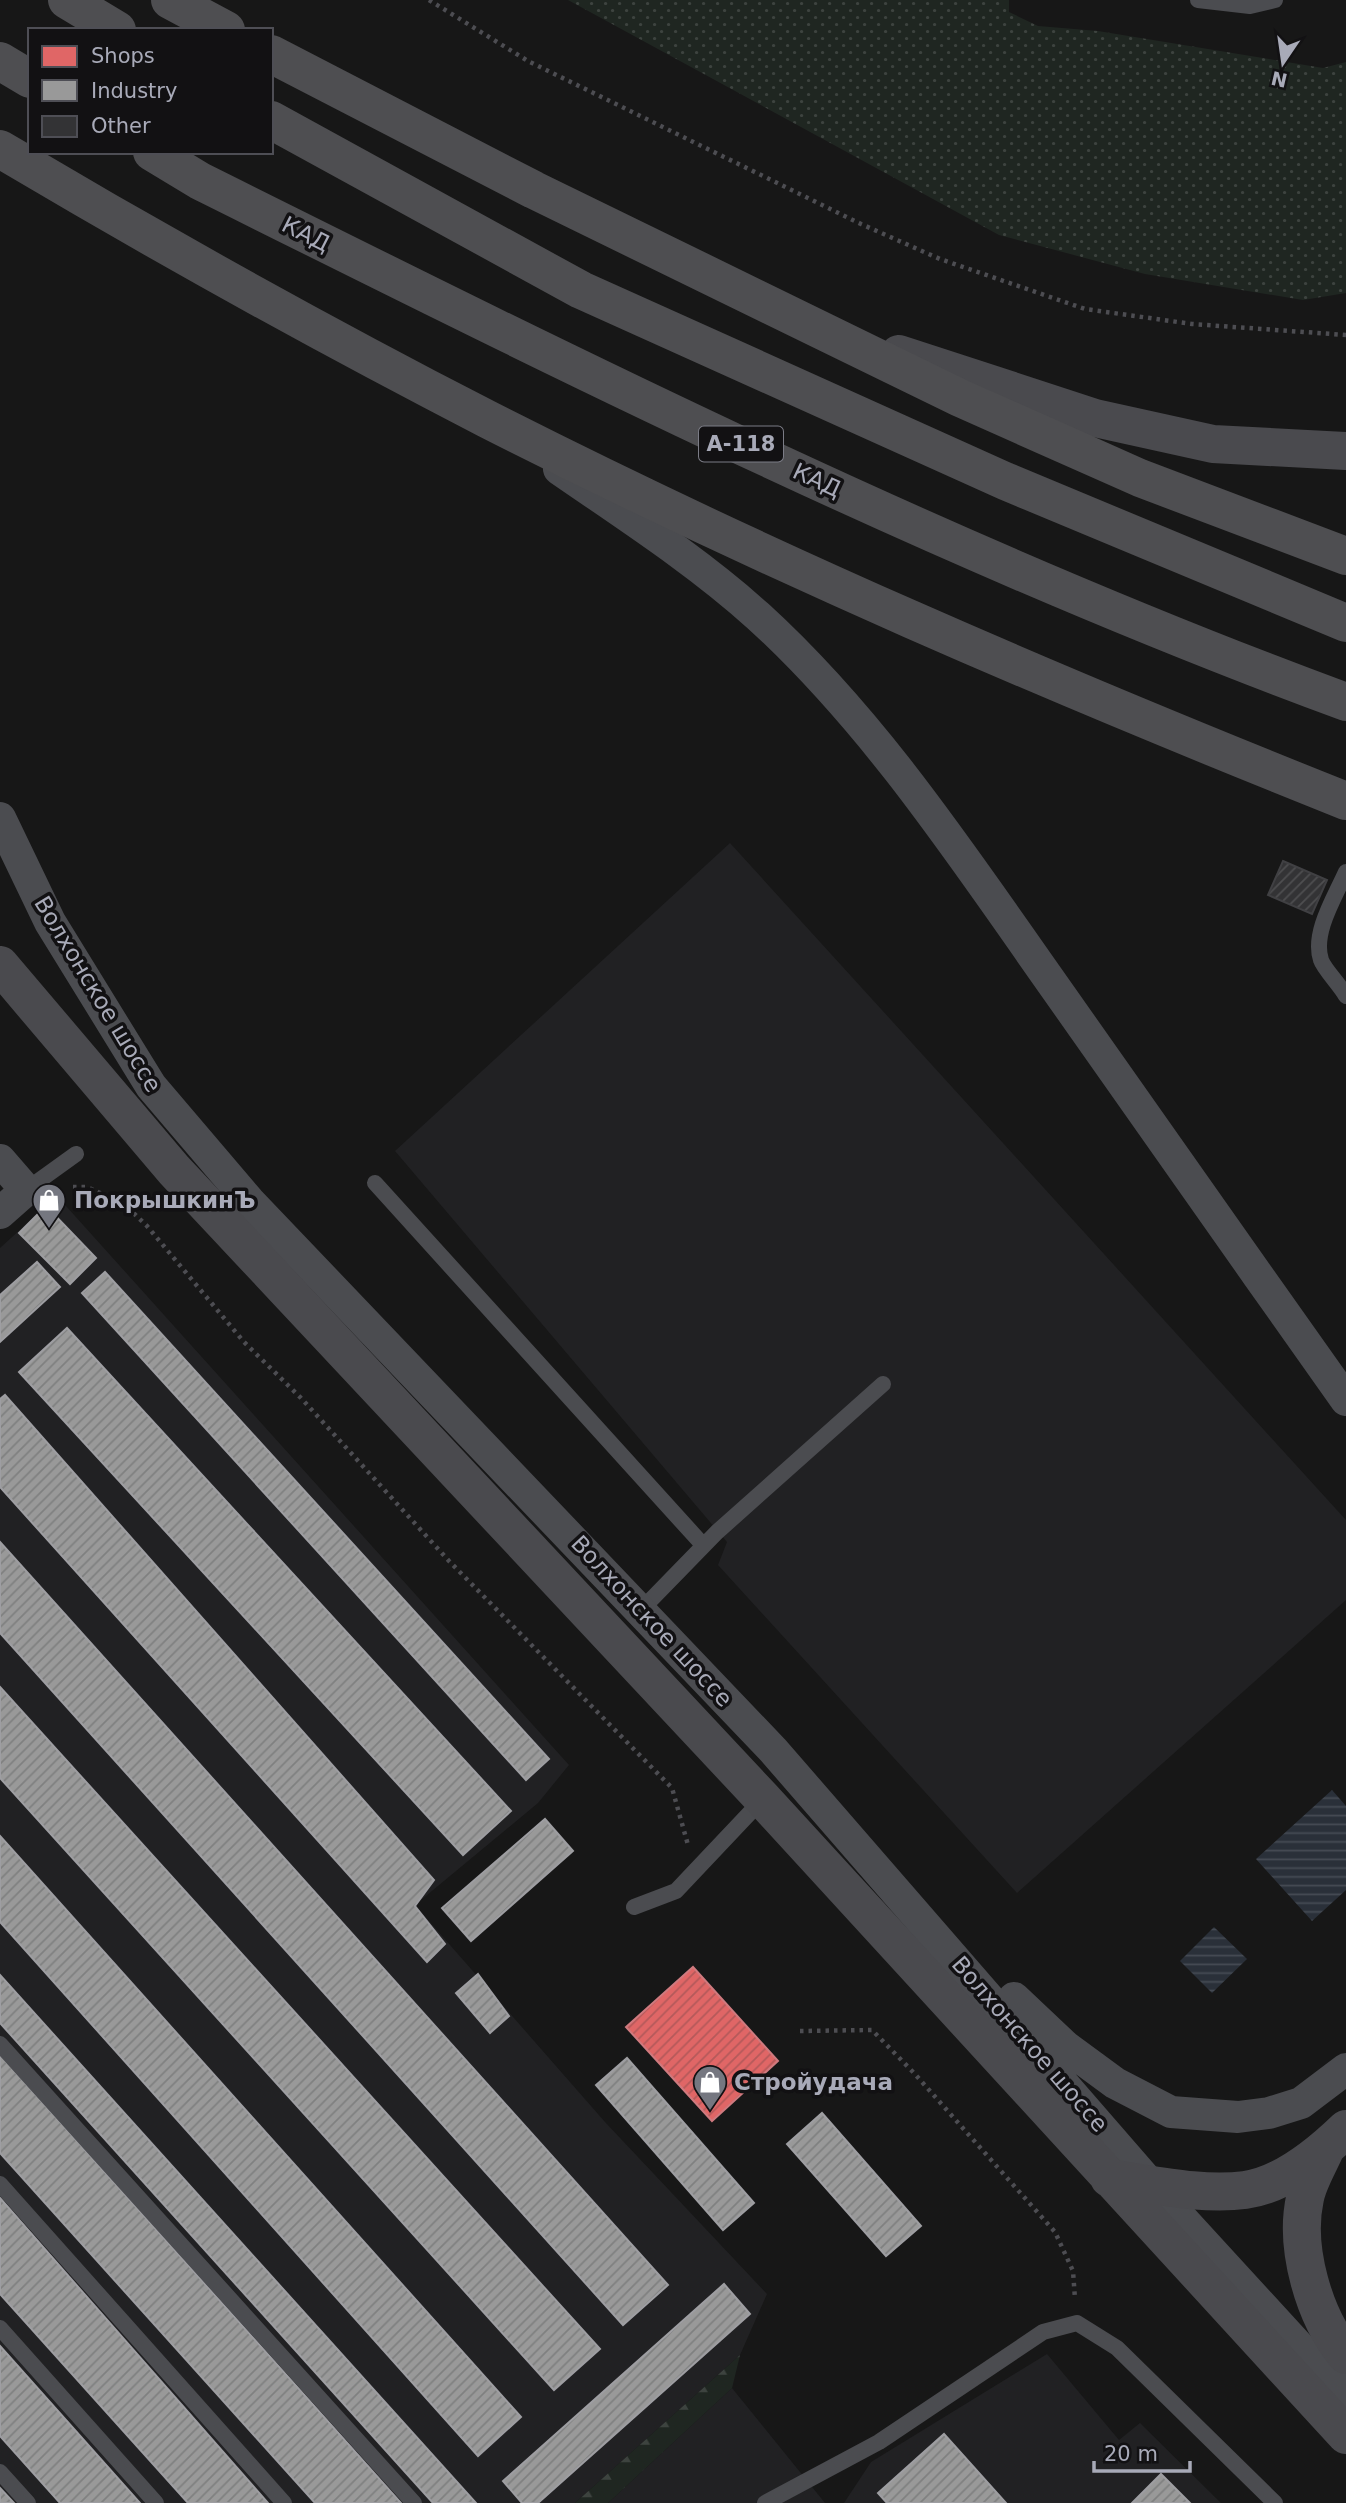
<svg xmlns="http://www.w3.org/2000/svg" width="1346" height="2503" font-family="'DejaVu Sans',sans-serif">
  <style>
    .built { fill: #212123 }
    .grass { fill: url(#grass-dots) }
    .forest { fill: url(#forest-firs) }
    .water { fill: url(#water-rules) }
    .shops { fill: url(#shops-hatch); stroke: #cf7a7f; stroke-width: 2 }
    .industry { fill: url(#industry-hatch); stroke: #9e9ea2; stroke-width: 2 }
    .building { fill: url(#building-hatch); stroke: #404043; stroke-width: 2 }
    .lines { fill: none; stroke-linecap: round; stroke-linejoin: round }
    .path { stroke: #4d4d52; stroke-width: 4.5; stroke-dasharray: 3.5 5; stroke-linecap: butt }
    .service { stroke: #4b4c50; stroke-width: 16 }
    .minor { stroke: #4b4c50; stroke-width: 32 }
    .secondary { stroke: #4a4a4e; stroke-width: 38 }
    .motorway { stroke: #4e4e51; stroke-width: 38 }
    .labels { text-anchor: middle; stroke-width: 7; stroke-linejoin: round; paint-order: stroke }
    .shield { fill: #121113; stroke: #7b7c86; stroke-width: 2 }
    .shield-label { font-size: 21px; font-weight: bold; fill: #a8aab8 }
    .street-label { font-size: 23px; fill: #a8aab8; stroke: #121113 }
    .poi-label { font-size: 23px; font-weight: bold; fill: #a8aab8; stroke: #121113; text-anchor: start }
  </style>
  <defs>
    <pattern id="grass-dots" width="8" height="8" patternUnits="userSpaceOnUse" patternTransform="scale(1.75)"><rect width="8" height="8" fill="#1f2621"/><path d="M2 2h.1M6 6h.1" fill="none" stroke="#3d433f" stroke-width="1.8" stroke-linecap="round"/></pattern>
    <pattern id="forest-firs" width="22" height="20" patternUnits="userSpaceOnUse" patternTransform="scale(1.75)"><rect width="22" height="20" fill="#1f2621"/><path d="M5 1l3.5 6h-7zM16 11l3.5 6h-7z" fill="#3d433f"/></pattern>
    <pattern id="water-rules" width="6" height="5" patternUnits="userSpaceOnUse" patternTransform="scale(1.75)"><rect width="6" height="5" fill="#2a3039"/><path d="M0 2.5h6" fill="none" stroke="#464b54"/></pattern>
    <pattern id="shops-hatch" width="6" height="6" patternUnits="userSpaceOnUse" patternTransform="scale(1.75)"><rect width="6" height="6" fill="#e06666"/><path d="M-1 1l2-2M0 6l6-6M5 7l2-2" fill="none" stroke="#b4595a"/></pattern>
    <pattern id="industry-hatch" width="6" height="6" patternUnits="userSpaceOnUse" patternTransform="scale(1.75)"><rect width="6" height="6" fill="#999"/><path d="M-1 1l2-2M0 6l6-6M5 7l2-2" fill="none" stroke="#7f8080"/></pattern>
    <pattern id="building-hatch" width="6" height="6" patternUnits="userSpaceOnUse" patternTransform="scale(1.75)"><rect width="6" height="6" fill="#333335"/><path d="M-1 1l2-2M0 6l6-6M5 7l2-2" fill="none" stroke="#4e4e50"/></pattern>
  </defs>
  <rect width="100%" height="100%" fill="#171717"/>
  <path class="built" d="M730 843 1346 1520V1600L1017 1893 718 1565 727 1542 395 1151Z
    M57 1196 569 1765 538 1803 415 1905 605 2122 767 2294 740 2355 575 2503H0V1248Z
    M1047 2354 1119 2440 1140 2423 1221 2503H844L871 2462Z
    M732 2388 825 2503H608Z"/>
  <path class="grass" d="M568 0H1009V12L1038 26 1098 31 1323 68 1346 62V293L1303 300 1145 274 999 235Z"/>
  <path class="forest" d="M740 2355 732 2388 608 2503H575Z"/>
  <path class="water" d="M1332 1790 1346 1806V1890L1312 1921 1256 1859Z
    M1214 1927 1247 1959 1212 1993 1180 1961Z"/>
  <path class="shops" d="M693 1967 778 2061 712 2121 626 2027Z"/>
  <path class="industry" d="M46 1206 96 1258 70 1284 19 1233Z
    M37 1262 60 1287 0 1342V1295Z
    M105 1272 549 1759 526 1780 82 1293Z
    M67 1328 511 1811 463 1855 19 1372Z
    M5 1395 434 1880 415 1906 445 1944 427 1962 0 1487V1399Z
    M0 1542 668 2285 623 2325 0 1633Z
    M0 1687 600 2349 554 2390 0 1778Z
    M545 1819 573 1851 471 1941 442 1908Z
    M0 1836 521 2417 478 2456 0 1922Z
    M478 1974 509 2016 490 2033 456 1993Z
    M0 1975 476 2503H433L0 2023Z
    M0 2055 401 2503H315L0 2153Z
    M627 2058 754 2203 723 2230 596 2085Z
    M822 2113 921 2226 886 2256 787 2144Z
    M0 2198 268 2503H188L0 2294Z
    M724 2284 750 2314 538 2503H522L503 2481Z
    M0 2346 140 2503H60L0 2436Z
    M944 2434 1006 2503H887L878 2493Z
    M1161 2474 1190 2503H1132Z
    M0 2488 14 2503H0Z"/>
  <path class="building" d="M1283 861 1327 880 1312 914 1268 895Z"/>
  <g class="lines">
    <path class="path" d="M429 0 528 61 861 224 940 259 1085 309 1192 324 1346 335
      M73 1187H87L124 1204 147 1226 244 1342 301 1398 449 1561 672 1788 688 1845
      M800 2031 872 2030 914 2073 1055 2232 1073 2271 1075 2299"/>
    <path class="service" d="M1198 0 1250 6 1275 0
      M1346 872C1335 897 1312 933 1321 960 1324 969 1340 985 1346 996
      M375 1183 703 1545
      M26 1190 76 1154
      M642 1609 717 1532 883 1384
      M634 1907 676 1891 763 1799
      M0 2044 414 2503
      M0 2184 284 2503
      M0 2328 156 2503
      M0 2472 28 2503
      M765 2503 879 2442 1043 2332 1077 2323 1117 2348 1275 2503"/>
    <path class="minor" d="M559 469C627 516 697 561 758 616 872 720 959 851 1047 976 1147 1118 1246 1259 1346 1400
      M0 818 50 922 151 1086 249 1201 773 1750 1150 2184 1346 2398
      M0 1160 26 1190 0 1213
      M1014 1998 1066 2047 1115 2083 1171 2112 1238 2117 1269 2113 1301 2103 1346 2069"/>
    <path class="secondary" d="M899 354 1095 418 1213 444 1346 451
      M0 965 174 1170 763 1799 1346 2435
      M1326 2148C1319 2164 1308 2182 1305 2198 1294 2248 1314 2317 1346 2355
      M1109 2178C1152 2184 1202 2196 1245 2190 1283 2185 1319 2155 1346 2129"/>
    <path class="motorway" d="M67 0 117 30
      M170 0 226 30
      M271 54 534 190 960 398 1140 478 1346 556
      M0 61 30 79
      M271 120 581 290 1005 481 1346 623
      M0 149C160 244 322 334 487 419 766 561 1055 685 1346 801
      M152 152 200 181C575 368 952 557 1346 702"/>
  </g>
  <defs>
    <symbol id="shop-pin" viewBox="-11 -11 22 30"><path d="M0 17L-7.5 6A9.5 9.5 0 1 1 7.5 6Z" fill="#757780" stroke="#121113"/><path d="M-5-2.5h2.3a2.7 3.5 0 0 1 5.4 0H5L5.5 6h-11ZM-1.5-2.5h3a1.5 2.3 0 0 0-3 0Z" fill="#fff"/></symbol>
  </defs>
  <g fill-rule="evenodd">
    <use href="#shop-pin" x="30" y="1181" width="38" height="52"/>
    <use href="#shop-pin" x="691" y="2063" width="38" height="52"/>
  </g>
  <g class="labels">
    <rect class="shield" x="699" y="426.5" width="84" height="35" rx="5"/>
    <g class="shield-label">
      <text x="741" y="451">А-118</text>
    </g>
    <g class="street-label">
      <text transform="translate(306 234) rotate(27)" y="8">КАД</text>
      <text transform="translate(817 480) rotate(25)" y="8">КАД</text>
      <text transform="translate(98 994) rotate(59)" y="8">Волхонское шоссе</text>
      <text transform="translate(652 1621) rotate(47)" y="8">Волхонское шоссе</text>
      <text transform="translate(1030 2044) rotate(49)" y="8">Волхонское шоссе</text>
    </g>
    <g class="poi-label">
      <text x="74" y="1208">ПокрышкинЪ</text>
      <text x="734" y="2090">Стройудача</text>
    </g>
  </g>
  <rect x="28" y="28" width="245" height="126" fill="#121113" stroke="#4e4e55" stroke-width="2"/>
  <rect x="42" y="46" width="35" height="21" fill="#e06666" stroke="#4e4e55" stroke-width="2"/>
  <text x="91" y="63" font-size="21" fill="#a8aab8">Shops</text>
  <rect x="42" y="80" width="35" height="21" fill="#999999" stroke="#4e4e55" stroke-width="2"/>
  <text x="91" y="98" font-size="21" fill="#a8aab8">Industry</text>
  <rect x="42" y="116" width="35" height="21" fill="#333335" stroke="#4e4e55" stroke-width="2"/>
  <text x="91" y="133" font-size="21" fill="#a8aab8">Other</text>
  <g transform="translate(1283 63) rotate(193)" stroke="#121113" stroke-width="5" paint-order="stroke">
  <path d="M0-5L12 26L0 18L-12 26Z" fill="#a8aab8"/>
  <text y="-10" font-size="19" font-weight="bold" text-anchor="middle" fill="#a8aab8">N</text>
  </g>
  <path d="M1094 2461v10h96v-10" fill="none" stroke="#a8aab8" stroke-width="3.5"/>
  <text x="1104" y="2461" font-size="21" fill="#a8aab8" stroke="#121113" stroke-width="5" paint-order="stroke">20 m</text>
</svg>
